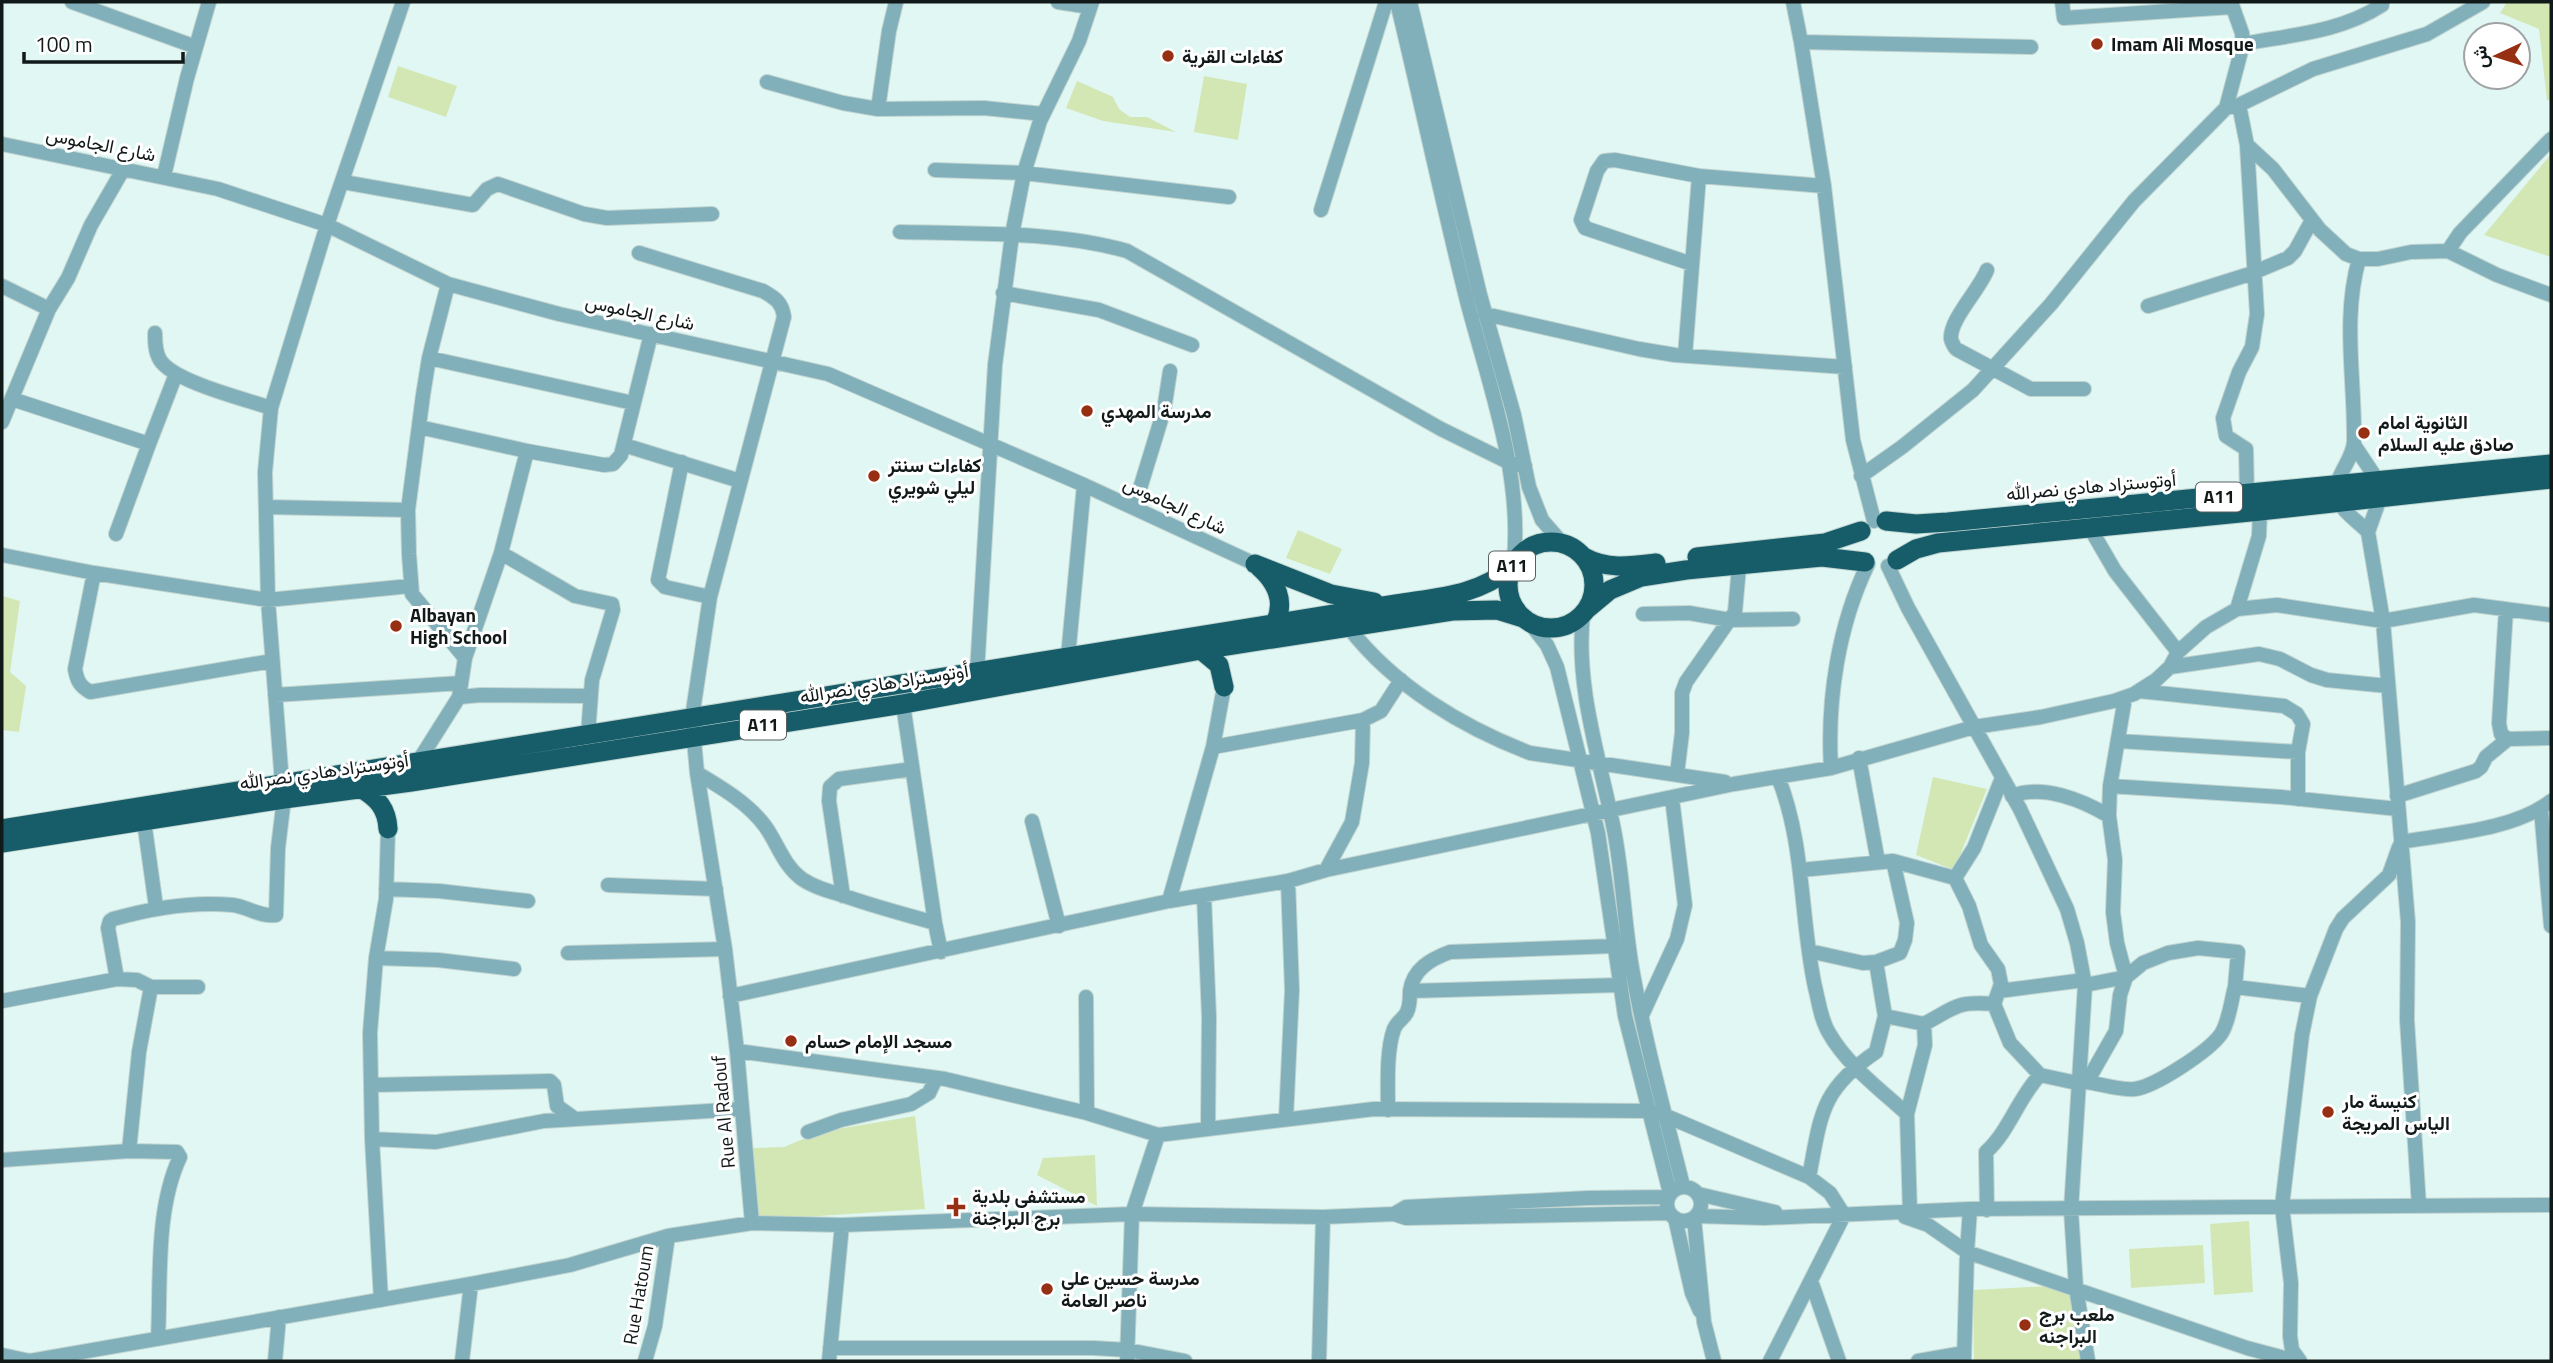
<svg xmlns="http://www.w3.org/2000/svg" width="2553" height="1363" font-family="'Titillium Web',Vazirmatn,sans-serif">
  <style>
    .green { fill: #d3e7b5 }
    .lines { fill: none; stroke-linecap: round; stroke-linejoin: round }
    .minor-casing { stroke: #c0d4d0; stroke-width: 16 }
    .highway-casing { stroke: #c0d4d0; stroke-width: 21 }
    .minor { stroke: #81afba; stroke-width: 14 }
    .highway { stroke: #165c69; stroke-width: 19 }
    .poi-dot { fill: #972f12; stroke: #fff; stroke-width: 2.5 }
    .labels { text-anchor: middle; stroke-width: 6; stroke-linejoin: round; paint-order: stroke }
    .shield { fill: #fff; stroke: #595f5e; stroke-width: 2 }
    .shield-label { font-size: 18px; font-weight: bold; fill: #121a19 }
    .poi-label { font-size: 19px; font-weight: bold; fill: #121a19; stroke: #fff; text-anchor: start }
    .street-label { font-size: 19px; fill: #121a19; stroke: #fff }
  </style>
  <rect width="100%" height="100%" fill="#e1f7f3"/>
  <path class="green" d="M2507 2H2551V101L2547 100 2539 29 2500 13Z
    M398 66 457 86 446 117 388 97Z
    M1204 76 1247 84 1238 140 1194 132Z
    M1077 81 1113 97 1119 109 1130 117H1147L1176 132 1103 121 1066 108Z
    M2551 154V257L2484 235Z
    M1298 530 1342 549 1330 574 1286 558Z
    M2 596 20 601 10 672 26 686 19 732 2 730Z
    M1933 777 1987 789 1954 870 1916 855Z
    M915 1116 925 1209 757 1220 753 1148 784 1147 820 1132Z
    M1095 1155 1097 1206 1037 1175 1043 1158Z
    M2249 1221 2253 1292 2214 1295 2210 1224Z
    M2203 1245 2205 1283 2131 1288 2129 1249Z
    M2069 1285 2084 1361H1974L1973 1290Z"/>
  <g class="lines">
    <defs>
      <path id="minor" d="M72 2 196 47
        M1058 2 1090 7
        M1397 2C1421 101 1442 202 1467 301 1489 385 1522 472 1514 560
        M1410 2 1480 295 1514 415 1529 487 1542 520 1563 544
        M1793 2 1801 42 1824 186 1853 440 1874 521
        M2062 2 2064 18 2232 7
        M1801 42 2031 47
        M2243 44C2290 35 2341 32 2382 5V2
        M767 82 843 103 878 109 984 108 1043 114
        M2239 105 2247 145 2273 169 2320 230 2346 254 2359 259H2378L2411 252 2448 251 2497 275 2551 295
        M2226 108 2243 44 2242 33 2231 2
        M878 109 889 31 896 2
        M2 144 218 189 327 225 448 284 559 314 828 374 1084 485 1255 564
        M935 170 1024 173 1229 197
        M164 176 187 78 209 2
        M343 182 473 205 487 189 498 184 584 214 607 218 712 214
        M1321 210 1386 2
        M900 232C975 234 1055 231 1127 251L1441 429 1508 462 1525 466
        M2448 251 2460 233 2551 139
        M639 253 763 291C775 298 782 302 784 317L710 597 692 718 697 773 725 949 737 1051 752 1223
        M2359 259C2342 318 2355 380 2354 441 2354 461 2329 480 2338 501 2343 512 2360 523 2368 532
        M1692 264 1585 228 1581 220 1597 171 1604 161 1615 160 1699 176 1824 186
        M1987 270C1980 289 1949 320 1951 339 1951 340 1955 349 1956 349L2031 389H2084
        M448 284 429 358 423 395 408 510 409 554 412 594 465 658
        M2 286 49 309
        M1003 293 1099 310 1192 345
        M2148 306 2250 274 2288 258 2295 251 2312 220
        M1485 314 1639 349 1675 355 1845 367
        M155 333C155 342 155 352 160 360 174 382 245 399 271 408
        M1685 356 1699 176
        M429 358 633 403
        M12 399 149 444 176 374
        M2 422 49 309 68 278 91 225 124 168
        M419 427 527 451 604 465 613 464 621 455 651 334
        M624 445 740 481
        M2354 445 2378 481 2380 498 2368 532 2383 621 2408 922 2407 1020 2419 1206
        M682 462 658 580 665 587 710 597
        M1861 476 1902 447 1973 390 2051 304 2134 201 2226 108 2239 105 2313 69 2427 34 2483 2
        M2247 494 2246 449 2226 436 2223 418 2239 372 2252 347 2257 314 2247 145
        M266 507 408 510
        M1134 508 1164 410 1170 371
        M2090 528 2115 571 2178 652
        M116 534 149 444
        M501 553 575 596 612 604 613 610 592 680 588 734
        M2 555 94 573 268 600 410 586
        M1888 566 1908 608 2020 809 2067 909 2077 943 2085 985 2071 1210 2076 1288 2088 1361
        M94 573 75 669C77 681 80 686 90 692L272 661
        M2237 609 2259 536 2260 511
        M2506 609 2499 723 2501 734 2508 739 2551 738
        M1583 614C1575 687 1600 759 1614 830 1623 875 1624 922 1632 968 1645 1042 1665 1114 1683 1186
        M1643 614 1689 613 1730 620 1793 619
        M1529 622 1547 645 1557 667 1598 833 1625 1016 1670 1193
        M1349 628C1394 686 1462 727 1530 753L1725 782
        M1068 657 1084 485
        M2170 667 2259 654 2280 659 2311 675 2327 680 2388 686
        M977 673 995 365 1012 235 1024 173 1040 121 1079 41 1092 2
        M2139 691 2284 706 2297 714 2303 724 2298 752V799
        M275 695 461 683
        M459 697 481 695 590 696
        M903 704 935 923
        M2118 741 2298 752
        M1213 747 1363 720 1381 711 1401 680
        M1859 758 1878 862
        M418 762 459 697 465 658 501 553 527 451
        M1831 768C1827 700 1838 626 1868 564
        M697 773C722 788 748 803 765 826 778 844 783 865 802 879 814 887 828 891 842 895 872 906 904 914 935 923L941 952
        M1677 774 1682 733V693L1686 682 1735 612 1739 567
        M1778 777C1805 844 1800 918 1815 987 1819 1003 1821 1020 1829 1033 1847 1065 1881 1090 1907 1114
        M282 783 268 600 265 472 271 408 327 225 403 2
        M2110 786 2281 797 2398 809
        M2012 796C2043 784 2082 800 2109 816
        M2397 796 2476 771 2481 767 2486 757 2508 739
        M2541 809 2551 926
        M144 821 156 907
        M1032 821 1059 926
        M2401 842C2447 834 2514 830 2551 801
        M1893 861 1907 923 1905 940 1900 953 1876 962 1885 1016 1924 1024C1956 1007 1956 1001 1994 1004
        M1326 870 1352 822 1362 763 1363 720
        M1801 870 1893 861 1955 878 1969 906 1981 945 1998 969 2001 984 1994 1004 2010 1043 2040 1075 2077 1083 2087 1082 2116 1031 2120 995 2126 977 2117 943 2113 912 2115 860 2109 816 2110 786 2125 698
        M1955 878 1974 848 2002 778
        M608 885 716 889
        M386 889 439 891 528 901
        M843 896 829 801 830 787 839 779 912 769
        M1204 896 1209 1017 1208 1129
        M1169 901 1213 747 1224 687
        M1809 951 1863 963 1876 962
        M568 953 725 949
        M376 958 438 960 514 969
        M117 979 108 928 110 921 113 919C152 908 193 901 233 905 248 907 260 917 276 915L278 848 284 799
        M2085 985 2126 977 2143 963 2168 953 2198 948 2238 952 2235 987 2310 996
        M1410 991 1619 985
        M1999 991 2084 980
        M730 996 1169 901 1288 881 1326 870 1734 784 1831 768 1974 727 2041 717 2114 701 2134 694 2156 680 2170 667 2178 652 2206 627 2237 609 2277 605 2383 621 2474 605 2551 615
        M1086 997 1087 1113
        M2 1001 117 979 137 980 151 987H198
        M1642 1015 1677 939 1685 905 1672 798
        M737 1051 945 1079 1087 1113 1158 1135 1374 1109 1648 1111 1664 1115 1809 1177 1830 1193 1844 1215 1770 1361
        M2087 1082C2101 1084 2122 1091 2135 1089 2156 1086 2209 1051 2221 1034 2229 1022 2231 1001 2235 987
        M371 1085 550 1081 554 1085 557 1106 575 1119
        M1388 1110C1388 1086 1386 1051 1394 1029 1397 1021 1404 1019 1407 1012 1410 1006 1410 998 1410 991 1413 969 1431 959 1450 952L1614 946
        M1286 1119 1292 990 1288 881
        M808 1132 841 1120 911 1104 929 1093 936 1078
        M372 1139 436 1142 544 1121 742 1109
        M129 1151 139 1052 151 987
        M2 1160 129 1151 177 1152 180 1157C155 1210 161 1281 158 1338
        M1809 1177C1821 1115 1820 1090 1876 1052L1885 1016
        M1667 1204a17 17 0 1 1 34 0a17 17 0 1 1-34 0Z
        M1698 1194 1775 1212
        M1987 1210 1986 1152C2010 1130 2018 1098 2040 1075
        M1910 1213 1907 1114 1925 1045 1924 1024
        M1394 1214 1406 1207 1588 1198 1668 1197
        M1697 1216 1764 1218 1970 1209 2551 1205
        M1905 1217 1928 1225 1967 1252 2247 1348 2296 1361
        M1675 1218 1692 1293 1700 1311
        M1694 1218 1704 1322 1714 1361
        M1811 1281 1839 1361
        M381 1300 372 1139 370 1033 376 958 386 899 388 829
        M830 1348H1093L1128 1350 1185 1361
        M2 1355 30 1361 471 1284 570 1265 668 1236 752 1223 842 1225 1132 1214 1323 1217 1394 1214 1406 1218 1670 1213
        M275 1361 279 1317
        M462 1361 471 1284
        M645 1361 655 1326 668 1236
        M829 1361 842 1225
        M1127 1361 1132 1214 1158 1135
        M1319 1361 1323 1217
        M1918 1361 1964 1353
        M1964 1361 1967 1252 1970 1209
        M2300 1361 2292 1350 2290 1336 2291 1283 2282 1206 2302 1035 2310 996 2336 929 2343 918 2389 875 2399 847"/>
      <path id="highway" d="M1886 521 1916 524 1948 522 2551 464
        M1508 585a43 43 0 1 1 86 0a43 43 0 1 1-86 0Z
        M1584 557C1607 570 1632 566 1656 563
        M1697 557 1825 543 1861 531
        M1897 560 1916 549 1938 543 2260 511 2551 479
        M1255 564 1331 594 1374 602
        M1259 567C1276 582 1286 601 1275 623
        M1586 610 1610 590 1641 577 1686 570 1822 557 1865 562
        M1201 650 1219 665 1224 687
        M360 788C378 798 387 809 388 829
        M2 829 1396 604C1439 597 1477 596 1512 567
        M2 843 284 799 411 782 903 704 1201 650 1452 611 1497 610 1523 618"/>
    </defs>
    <use href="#minor" class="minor-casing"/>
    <use href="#highway" class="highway-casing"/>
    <use href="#minor" class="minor"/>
    <use href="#highway" class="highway"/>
  </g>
  <g class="poi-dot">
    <circle cx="2097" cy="44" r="7"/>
    <circle cx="1168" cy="56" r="7"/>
    <circle cx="1087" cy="411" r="7"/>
    <circle cx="2364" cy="433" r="7"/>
    <circle cx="874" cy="476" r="7"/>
    <circle cx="396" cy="626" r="7"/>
    <circle cx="791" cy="1041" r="7"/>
    <circle cx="2328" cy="1112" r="7"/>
    <path d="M952.5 1196.5h7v7h7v7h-7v7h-7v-7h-7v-7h7z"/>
    <circle cx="1047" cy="1289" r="7"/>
    <circle cx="2025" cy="1325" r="7"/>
  </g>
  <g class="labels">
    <g class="shield">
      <rect x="2196" y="482.5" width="46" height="29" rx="5"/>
      <rect x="1489" y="551.5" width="46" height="29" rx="5"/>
      <rect x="740" y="710.5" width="46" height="29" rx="5"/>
    </g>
    <g class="shield-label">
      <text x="2219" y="503">A11</text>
      <text x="1512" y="572">A11</text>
      <text x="763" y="731">A11</text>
    </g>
    <g class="poi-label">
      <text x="2111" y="51">Imam Ali Mosque</text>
      <text x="1182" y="63">كفاءات القرية</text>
      <text x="1101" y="418">مدرسة المهدي</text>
      <text x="2378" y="429">الثانویة امام<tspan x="2378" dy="22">صادق عليه السلام</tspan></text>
      <text x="888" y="472">كفاءات سنتر<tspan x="888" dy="22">ليلي شويري</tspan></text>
      <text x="410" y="622">Albayan<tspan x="410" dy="22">High School</tspan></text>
      <text x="805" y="1048">مسجد الإمام حسام</text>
      <text x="2342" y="1108">كنيسة مار<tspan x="2342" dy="22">الياس المريجة</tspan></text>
      <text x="972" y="1203">مستشفی بلدیة<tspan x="972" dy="22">برج البراجنة</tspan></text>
      <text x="1061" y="1285">مدرسة حسين علي<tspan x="1061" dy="22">ناصر العامة</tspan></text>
      <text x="2039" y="1321">ملعب برج<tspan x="2039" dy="22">البراجنه</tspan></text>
    </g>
    <g class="street-label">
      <text transform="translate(101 144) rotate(11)" y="7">شارع الجاموس</text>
      <text transform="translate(640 312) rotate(12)" y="7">شارع الجاموس</text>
      <text transform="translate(2091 486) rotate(-5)" y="7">أوتوستراد هادي نصرالله</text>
      <text transform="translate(1175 505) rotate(25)" y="7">شارع الجاموس</text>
      <text transform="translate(884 683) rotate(-9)" y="7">أوتوستراد هادي نصرالله</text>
      <text transform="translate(324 771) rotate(-8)" y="7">أوتوستراد هادي نصرالله</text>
      <text transform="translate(723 1112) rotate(-95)" y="7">Rue Al Radouf</text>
      <text transform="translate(638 1295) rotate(-80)" y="7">Rue Hatoum</text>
    </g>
  </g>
  <rect width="2553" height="1363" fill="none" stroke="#121a19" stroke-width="7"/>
  <g transform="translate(2497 56) rotate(266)"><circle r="33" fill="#ffffff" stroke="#a0a3a3" stroke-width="2"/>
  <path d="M0-5L12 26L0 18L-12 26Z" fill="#972f12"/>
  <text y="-10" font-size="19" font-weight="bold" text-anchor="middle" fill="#121a19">ش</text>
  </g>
  <path d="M24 52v10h159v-10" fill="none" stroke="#121a19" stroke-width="3.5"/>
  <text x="35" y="52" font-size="21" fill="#121a19" stroke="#ffffff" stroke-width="5" paint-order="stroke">100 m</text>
</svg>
